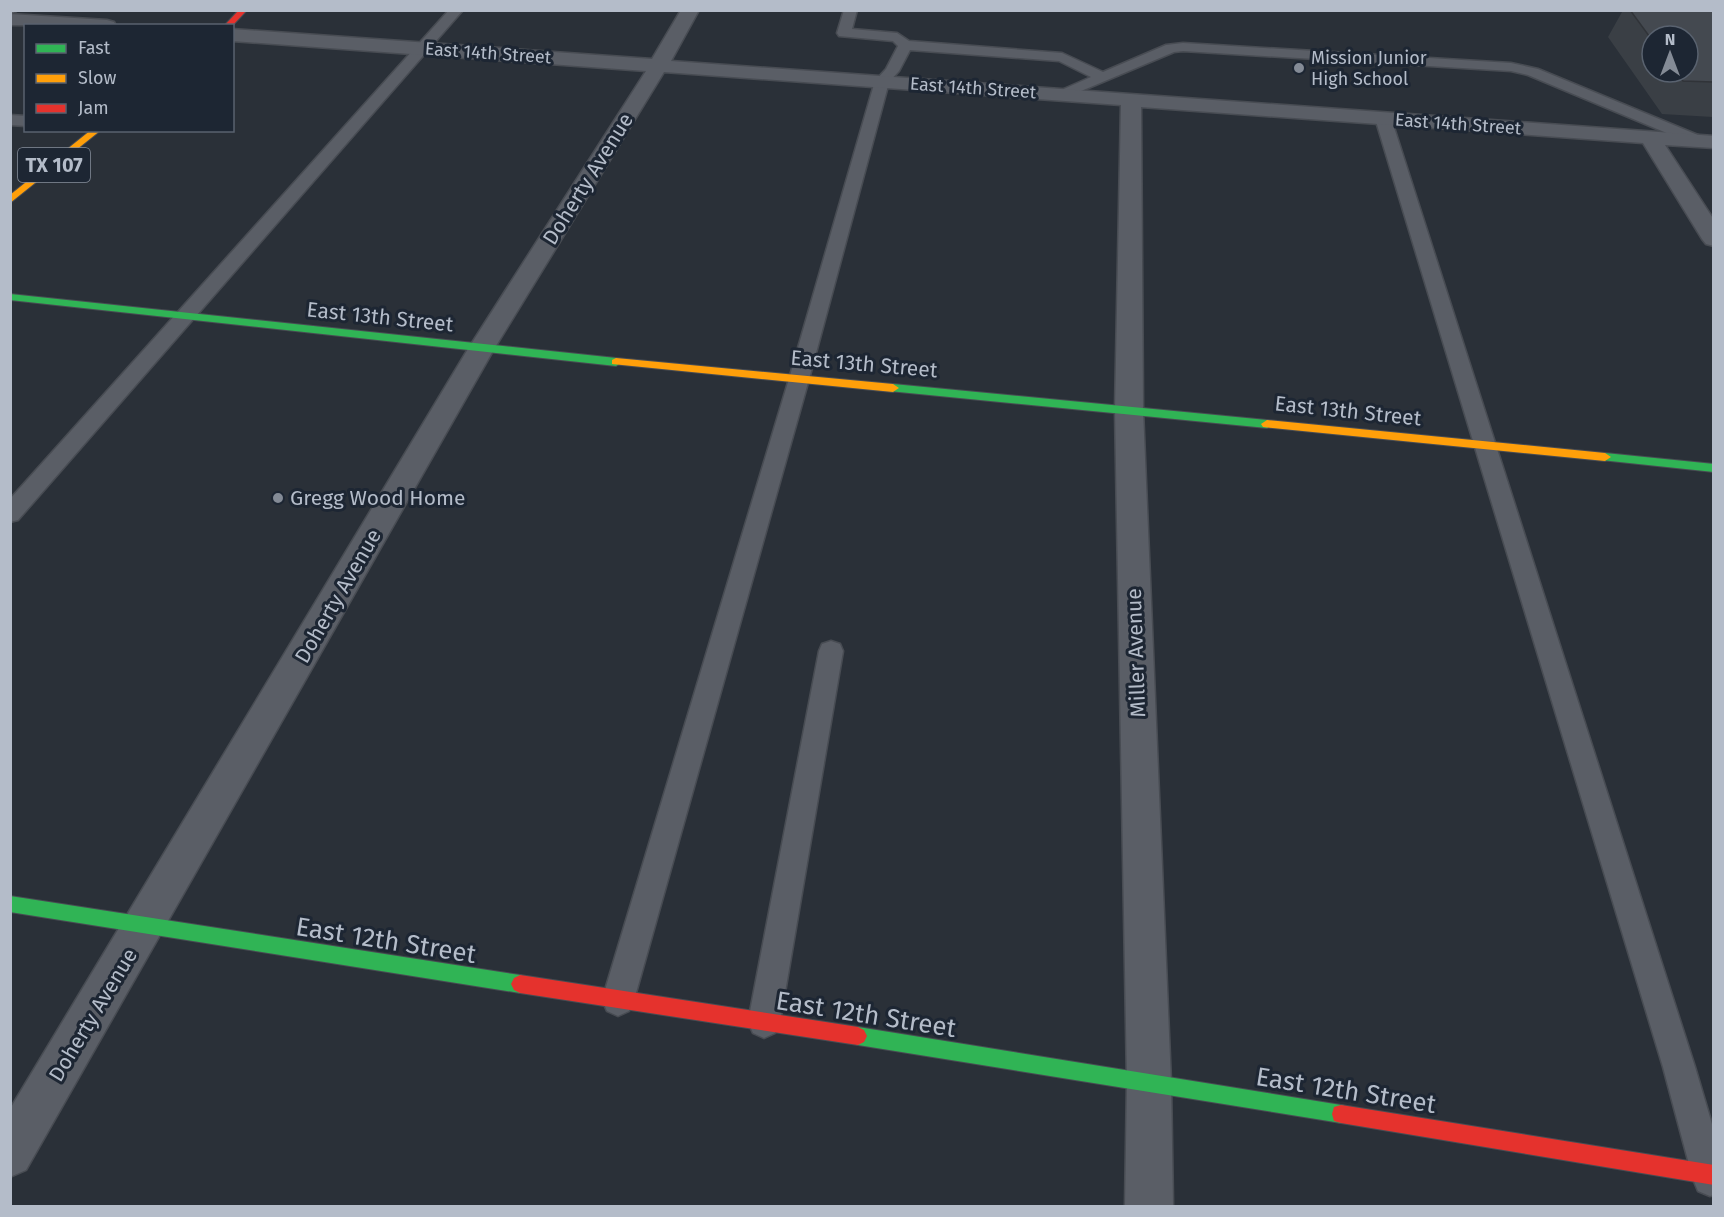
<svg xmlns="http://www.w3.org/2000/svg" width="1724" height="1217" font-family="'Fira Sans',sans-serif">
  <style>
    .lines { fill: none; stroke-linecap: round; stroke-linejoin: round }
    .lane-casing { stroke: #484c53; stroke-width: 3 }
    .street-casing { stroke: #484c53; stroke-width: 3 }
    .fast-casing { stroke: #484c53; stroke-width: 2 }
    .slow-casing { stroke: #484c53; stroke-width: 2 }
    .jam-casing { stroke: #484c53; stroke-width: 2 }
    .lane { fill: #5a5e66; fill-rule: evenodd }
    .street { fill: #5a5e66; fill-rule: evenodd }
    .fast { fill: #30b455; fill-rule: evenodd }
    .slow { fill: #ff9f0a; fill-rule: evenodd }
    .jam { fill: #e5322d; fill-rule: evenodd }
    .wall { fill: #3a3f45; fill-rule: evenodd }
    .building { fill: #444950; stroke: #303338; stroke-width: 1.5 }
    .poi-dot { fill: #848b96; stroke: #1d2633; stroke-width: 2 }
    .labels { text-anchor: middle; stroke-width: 6; stroke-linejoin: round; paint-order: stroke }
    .far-street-label { font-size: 18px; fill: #b4bcc9; stroke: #1d2633 }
    .far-poi-label { font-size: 18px; fill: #b4bcc9; stroke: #1d2633; text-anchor: start }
    .shield { fill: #1d2633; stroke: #878f9c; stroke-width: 1.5 }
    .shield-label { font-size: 20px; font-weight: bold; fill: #b4bcc9 }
    .street-label { font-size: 21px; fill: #b4bcc9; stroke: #1d2633 }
    .poi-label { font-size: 21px; fill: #b4bcc9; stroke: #1d2633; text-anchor: start }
    .near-street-label { font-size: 26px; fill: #b4bcc9; stroke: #1d2633 }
  </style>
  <rect width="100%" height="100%" fill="#2a3038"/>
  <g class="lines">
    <defs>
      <path id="lane" d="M10 10H18L10 15Z
        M449 10H463L18 520 10 522V499Z
        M844 10H857L852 29 897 33 909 41 1062 53 1103 72 1166 45 1183 43 1511 63 1538 69 1705 138 1707 141 1699 146 1693 144 1528 75 1511 71 1183 51 1174 52 1062 99 1055 95 1057 92 1091 77 1059 61 910 50 899 71 889 82 809 379 634 1000 629 1011 618 1016 607 1011 602 1000 789 379 875 81 886 69 898 46 893 41 839 36 837 33Z
        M1383 113 1391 118 1695 1067 1714 1131V1195L1710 1196 1698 1191 1693 1179 1663 1067 1375 118Z
        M10 115 26 116V126L10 125Z
        M831 641 840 644 843 651 780 1022 775 1033 764 1038 753 1033 748 1022 819 651 822 644Z"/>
      <path id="street" d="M681 10H699L671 61 1714 136V148L1665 145 1714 220V246L1706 244 1702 239 1643 143 1141 107 1143 410 1171 1082 1173 1206H1125L1127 1082 1115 410 1121 105 664 72 494 349 26 1170 10 1177V1109L468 349 646 71 232 41V29L652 59Z
        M10 14 107 20 114 22 116 26 10 25Z"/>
      <path id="fast" d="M10 294 616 358 622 362 616 366 10 300Z
        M893 384 1267 420 1273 424 1267 428 889 391 887 388Z
        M1605 453 1714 464V472L1601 460 1599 457Z
        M10 896 520 975 526 978 529 984 526 990 520 993 10 912Z
        M858 1027 1341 1105 1348 1107 1350 1114 1348 1121 1341 1123 858 1045 852 1042 849 1036 852 1030Z"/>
      <path id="slow" d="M91 130H101L10 203V195Z
        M616 358 893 384 899 388 893 392 612 364V360Z
        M1267 420 1605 453 1611 457 1605 461 1263 427 1261 424Z"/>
      <path id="jam" d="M239 10H247L232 26H224Z
        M520 975 858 1027 864 1030 867 1036 864 1042 858 1045 520 993 514 990 511 984 514 978Z
        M1341 1105 1714 1165V1185L1341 1123 1334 1121 1332 1114 1334 1107Z"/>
    </defs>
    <use href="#lane" class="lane-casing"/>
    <use href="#street" class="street-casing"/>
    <use href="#fast" class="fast-casing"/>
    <use href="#slow" class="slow-casing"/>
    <use href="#jam" class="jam-casing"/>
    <use href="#lane" class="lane"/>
    <use href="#street" class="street"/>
    <use href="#fast" class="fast"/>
    <use href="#slow" class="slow"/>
    <use href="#jam" class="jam"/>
  </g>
  <path class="wall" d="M1596 10H1713V117L1662 114 1608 37 1622 12ZM1652 36 1688 72H1652Z"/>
  <path class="building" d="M1630 10H1713V82L1683 81 1676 72H1688V36H1652V40Z"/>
  <g class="poi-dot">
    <circle cx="1299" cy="68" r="6"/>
    <circle cx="278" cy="498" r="6"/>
  </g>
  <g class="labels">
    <g class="far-street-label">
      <text transform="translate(488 53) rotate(4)" y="6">East 14th Street</text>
      <text transform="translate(973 88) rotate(4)" y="6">East 14th Street</text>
      <text transform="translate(1458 124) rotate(4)" y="6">East 14th Street</text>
    </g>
    <g class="far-poi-label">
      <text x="1311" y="64">Mission Junior<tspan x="1311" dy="21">High School</tspan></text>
    </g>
    <rect class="shield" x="18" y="148" width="72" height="34" rx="4.5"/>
    <g class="shield-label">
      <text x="54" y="172">TX 107</text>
    </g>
    <g class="street-label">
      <text transform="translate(588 179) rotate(-58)" y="7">Doherty Avenue</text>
      <text transform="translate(380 317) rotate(6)" y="7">East 13th Street</text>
      <text transform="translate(864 364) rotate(5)" y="7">East 13th Street</text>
      <text transform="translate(1348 411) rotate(6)" y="7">East 13th Street</text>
      <text transform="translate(338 596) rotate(-60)" y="7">Doherty Avenue</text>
      <text transform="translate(1136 653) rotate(-92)" y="7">Miller Avenue</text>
      <text transform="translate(93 1015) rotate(-59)" y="7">Doherty Avenue</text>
    </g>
    <g class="poi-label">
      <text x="290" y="505">Gregg Wood Home</text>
    </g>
    <g class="near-street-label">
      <text transform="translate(386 940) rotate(9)" y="9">East 12th Street</text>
      <text transform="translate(866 1014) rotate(9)" y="9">East 12th Street</text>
      <text transform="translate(1346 1090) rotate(9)" y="9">East 12th Street</text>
    </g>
  </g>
  <rect width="1724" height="1217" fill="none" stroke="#b4bcc9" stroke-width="24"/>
  <rect x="24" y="24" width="210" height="108" fill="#1d2633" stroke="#59626f" stroke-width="1.5"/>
  <rect x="36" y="44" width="30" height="9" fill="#30b455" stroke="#59626f" stroke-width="1.5"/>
  <text x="78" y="54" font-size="18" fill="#b4bcc9">Fast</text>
  <rect x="36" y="74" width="30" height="9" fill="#ff9f0a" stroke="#59626f" stroke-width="1.5"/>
  <text x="78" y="84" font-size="18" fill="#b4bcc9">Slow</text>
  <rect x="36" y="104" width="30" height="9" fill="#e5322d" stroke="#59626f" stroke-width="1.5"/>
  <text x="78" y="114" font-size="18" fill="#b4bcc9">Jam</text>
  <g transform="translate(1670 54)"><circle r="28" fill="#1d2633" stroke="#59626f" stroke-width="1.5"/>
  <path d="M0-4.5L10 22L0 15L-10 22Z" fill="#848b96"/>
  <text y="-9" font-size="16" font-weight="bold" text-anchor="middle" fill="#b4bcc9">N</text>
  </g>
</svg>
